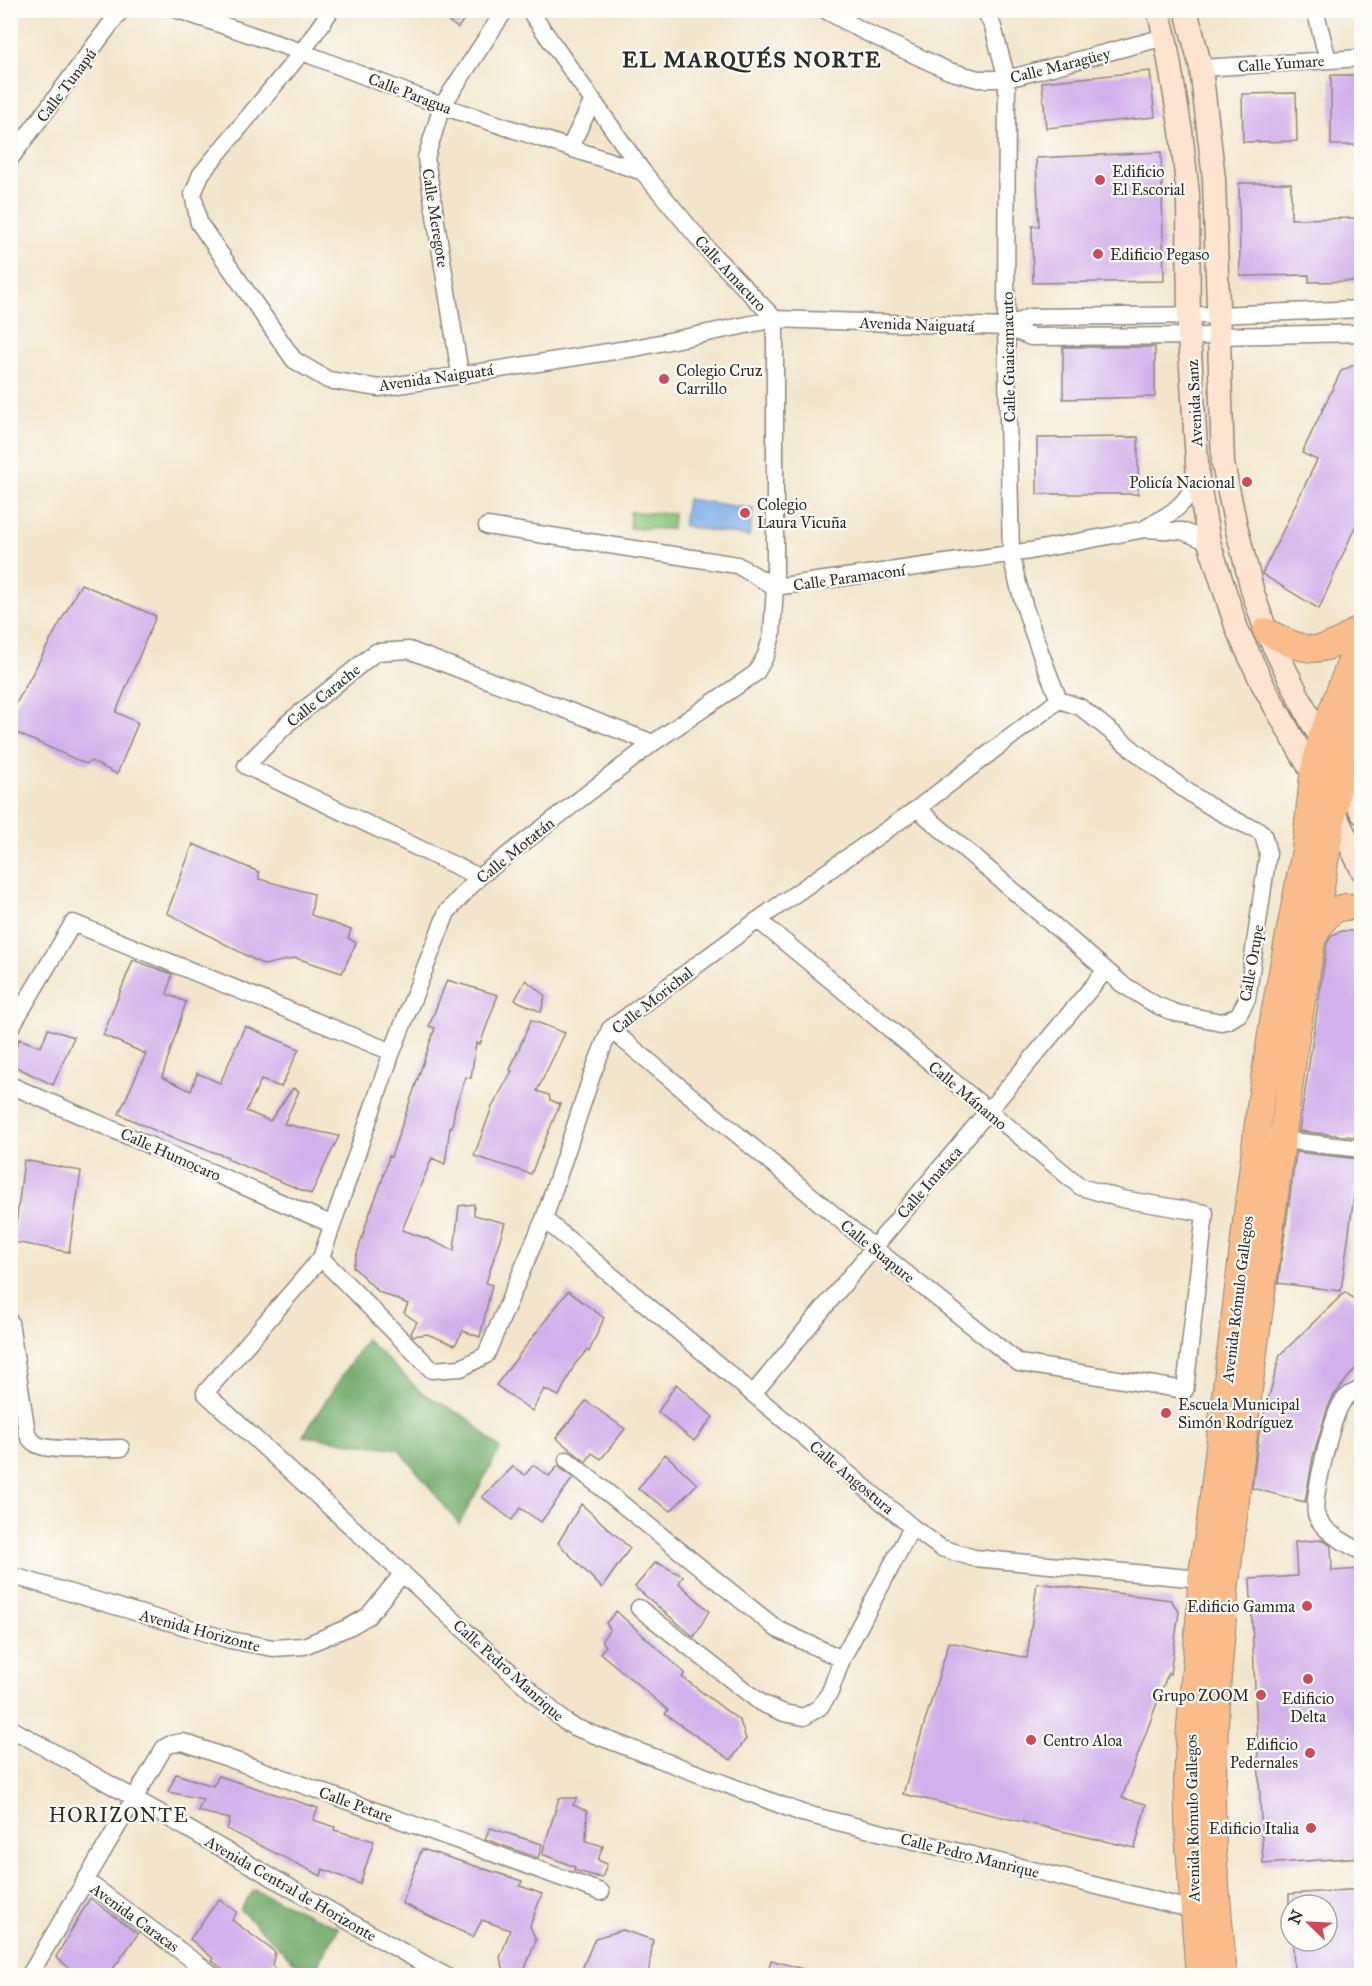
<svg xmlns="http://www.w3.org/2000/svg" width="1372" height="1986" font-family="'IM FELL Great Primer',serif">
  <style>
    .green { fill: #8cc67a; stroke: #5c7852; stroke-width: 1.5 }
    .forest { fill: #71ab6a; stroke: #4e6b4a; stroke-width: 1.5 }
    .water { fill: #79abe5; stroke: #526b88; stroke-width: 1.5 }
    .building { fill: #d1b0eb }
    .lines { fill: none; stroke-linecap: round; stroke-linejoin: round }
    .street-casing { stroke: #8e887b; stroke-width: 19 }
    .secondary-casing { stroke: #8e887b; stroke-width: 25 }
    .primary-casing { stroke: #8e887b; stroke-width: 28 }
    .street { stroke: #fff; stroke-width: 16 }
    .secondary { stroke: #fde4d0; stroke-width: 22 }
    .primary { stroke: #f9bc8a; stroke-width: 26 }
    .poi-dot { fill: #d1495b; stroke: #fdfcf7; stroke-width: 2 }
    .labels { text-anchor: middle; stroke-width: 4.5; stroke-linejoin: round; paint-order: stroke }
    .street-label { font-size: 16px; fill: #2b2b2b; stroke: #fdfcf7 }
    .poi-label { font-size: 16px; fill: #2b2b2b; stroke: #fdfcf7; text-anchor: start }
    .quarter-label { font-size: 20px; letter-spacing: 1.5px; fill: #2b2b2b; stroke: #fdfcf7 }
    .district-label { font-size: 22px; font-weight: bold; letter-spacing: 1.5px; fill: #2b2b2b; stroke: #fdfcf7 }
  </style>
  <rect width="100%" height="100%" fill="#fdfcf7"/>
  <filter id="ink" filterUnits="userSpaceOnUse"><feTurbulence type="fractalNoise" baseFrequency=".0167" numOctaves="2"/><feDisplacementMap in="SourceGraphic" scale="12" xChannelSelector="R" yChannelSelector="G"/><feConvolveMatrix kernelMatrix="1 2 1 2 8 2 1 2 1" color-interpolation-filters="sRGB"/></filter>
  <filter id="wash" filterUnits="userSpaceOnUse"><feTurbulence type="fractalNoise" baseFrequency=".008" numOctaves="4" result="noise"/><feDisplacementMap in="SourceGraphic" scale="24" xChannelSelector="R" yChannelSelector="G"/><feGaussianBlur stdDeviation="1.35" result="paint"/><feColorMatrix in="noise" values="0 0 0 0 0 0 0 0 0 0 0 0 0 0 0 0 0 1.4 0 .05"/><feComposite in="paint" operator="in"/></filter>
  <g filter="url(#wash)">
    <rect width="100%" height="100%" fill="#f2e5cb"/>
    <path class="green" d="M630 512 673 514 672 529 630 528Z"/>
    <path class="forest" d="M366 1339 422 1393 469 1419 500 1449 459 1524 399 1449 303 1436Z
      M254 1890 339 1928 311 1975H308L240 1910Z"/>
    <path class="water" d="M687 499 753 509 749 537 683 526Z"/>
    <g id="blocks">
      <path class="building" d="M432 10H470L458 28Z
        M1150 71 1155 117 1046 128 1042 82Z
        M1331 75H1362V145H1331Z
        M1296 93 1297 141 1243 142 1242 94Z
        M1161 152 1164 281 1033 283 1032 226H1039L1036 158Z
        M1239 183H1291V219L1362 218V281L1309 282V275L1240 276Z
        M1063 347H1155V397L1063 399Z
        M1362 361V511L1319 609 1262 574 1317 460 1302 453 1341 371Z
        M1138 437V494H1037V438Z
        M81 584 156 616 116 712 138 723 117 774 91 761 86 764 10 730V715Z
        M193 844 259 872V879L314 894 311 915 351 930 348 938 356 943 342 973 296 958 264 965 167 913Z
        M1342 931H1362V1138L1299 1131 1327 944 1332 935Z
        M133 960 172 974 167 994 186 1002 162 1077 191 1091 197 1073 220 1083 245 1026 299 1049 281 1087 261 1080 246 1111 270 1121 293 1088 299 1091 284 1124 339 1136 311 1194 227 1159 228 1157 169 1137 119 1114 146 1054 103 1035Z
        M447 980 498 995 480 1044 476 1043 471 1078 466 1077 455 1108 452 1127H450L445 1164 432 1158 402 1230 428 1239 454 1251 459 1206 474 1204V1215L505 1223 486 1283 492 1285 480 1337 463 1331 455 1345 427 1334 413 1336 411 1333 417 1322 404 1313 408 1304 379 1292 353 1267 368 1218 382 1181 389 1156 391 1157 435 1028 429 1026Z
        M526 980 545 996 541 1012 515 1000Z
        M531 1020 565 1033 537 1091 549 1095 550 1100 560 1104 531 1174 474 1156 492 1107 512 1071 510 1070Z
        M48 1029 74 1037 53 1085 10 1064 19 1039 41 1047Z
        M1296 1152 1359 1159 1341 1291 1278 1283Z
        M24 1160 81 1171 69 1252 14 1242Z
        M568 1291 604 1318 589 1352 587 1350 575 1364 559 1396 544 1389 532 1411 496 1385Z
        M1345 1292 1362 1305V1360L1333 1397 1327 1410 1313 1457 1305 1502 1252 1488 1259 1434 1280 1355Z
        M676 1384 713 1417 694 1441 658 1412Z
        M586 1401 625 1429 601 1459 592 1453 586 1462 556 1438Z
        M665 1454 697 1484 671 1511 638 1489Z
        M533 1465 549 1476 558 1466 573 1478 541 1522 520 1508 512 1520 482 1497 513 1467 525 1475Z
        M581 1504 630 1548 602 1588 558 1543Z
        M1323 1540 1331 1546 1332 1571 1362 1569V1857L1263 1864 1250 1579 1297 1576 1295 1542Z
        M656 1562 683 1576 679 1583 709 1611 694 1637 635 1587Z
        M1037 1583 1171 1600 1179 1612 1170 1674 1168 1673 1122 1798 1146 1804 1135 1848 903 1794 949 1642 1027 1658Z
        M616 1611 685 1673 682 1677 740 1721 746 1739 731 1760 665 1714 668 1710 600 1653 606 1646 602 1640 610 1629 606 1623Z
        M176 1774 213 1786 219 1776 318 1808 313 1820 335 1827 334 1830 374 1841 360 1884 323 1869 321 1876 227 1829 230 1819 198 1811 203 1799 168 1792Z
        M559 1798H577L573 1805 587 1811 586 1841 603 1846 598 1860 607 1864 602 1878 574 1870 575 1867 542 1854Z
        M490 1828 542 1844 538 1858 485 1839Z
        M422 1849 522 1881 520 1886 542 1894 530 1926 536 1940 522 1976H506L500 1958 510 1930 482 1920 473 1937 402 1903Z
        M1362 1889V1976H1294L1293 1941H1327V1905H1289V1894Z
        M90 1898 138 1934 108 1976H79L56 1957Z
        M219 1899 237 1912 232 1920 275 1952 272 1966 284 1976H233L212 1961 214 1959 190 1939Z
        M623 1930 653 1940 648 1976H579L595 1938Z
        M771 1960 810 1971V1976H767Z"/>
    </g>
  </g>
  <g filter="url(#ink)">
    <use href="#blocks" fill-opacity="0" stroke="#8e887b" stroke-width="1.5"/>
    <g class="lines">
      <defs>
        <path id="street" d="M178 10 302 52 442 106 643 172
          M331 10 302 52 201 174 193 194 199 223 294 360 328 380 379 388 640 347 775 319 1006 327 1031 337 1218 336 1362 333
          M529 10 643 172 709 251 775 319V587L772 635 766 655 756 673 653 743 479 877 447 912 392 1052 321 1258 205 1393 564 1721 574 1727 802 1813 1194 1910
          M825 10 863 31 949 71 978 79H1007L1165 37
          M985 10 993 27 1007 79 1006 327 1011 554C1021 604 1040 653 1059 700
          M1315 10 1328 60
          M1201 68 1362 58
          M570 147 593 100
          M10 159 121 10
          M1006 327 1030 317 1217 315 1362 309
          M460 374 426 158 442 106 505 10
          M487 526 737 565 775 587 1030 551 1145 529 1182 531 1209 542
          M1146 528C1172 513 1184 507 1198 479
          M918 808 927 817 1106 970 1122 984 1156 1005 1176 1013 1221 1022 1229 1020 1239 1014 1247 999 1268 853 1263 834 1258 830C1193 806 1135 749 1080 707L1059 700
          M479 877 246 766 289 722 376 652 409 650 653 743
          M10 1029 73 923 392 1052
          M610 1029 873 1247 1019 1363 1185 1390 1205 1213 1122 1199 1081 1187 758 920
          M10 1085 331 1224
          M1257 1137 1362 1149
          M544 1219 912 1527 941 1548 974 1558 1211 1580
          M321 1258 432 1370 461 1368 486 1355 544 1219 592 1075 610 1029 758 920 918 808 1059 700
          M10 1322 27 1433C29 1438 31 1441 36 1444 51 1453 102 1448 121 1448
          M1362 1389C1353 1392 1344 1397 1340 1406 1332 1421 1312 1498 1316 1514 1321 1531 1347 1544 1362 1552
          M753 1394C869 1252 988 1112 1106 970
          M567 1460 777 1629 842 1659
          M10 1575 230 1640 273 1648 304 1646 349 1627 368 1616 403 1573
          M639 1608 761 1703 784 1713 804 1717 820 1707 830 1692 842 1659 912 1527
          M10 1728C156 1809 300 1895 446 1976
          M85 1880 214 1976
          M29 1976 164 1748 171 1744 183 1742 601 1892"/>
        <path id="secondary" d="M1158 10 1165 37 1181 131 1188 194 1189 335 1198 479 1209 542 1237 629 1263 685 1333 810 1362 870
          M1186 10 1201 68 1214 179 1223 464 1236 526 1253 593 1266 631 1310 719 1362 813"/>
        <path id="primary" d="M1266 631C1307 654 1322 657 1362 627
          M1315 935C1326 913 1336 903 1362 908
          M1199 1976 1189 1848 1187 1780 1190 1726 1200 1610 1201 1579 1210 1521 1260 1106 1274 1014 1305 850 1313 775 1321 739 1362 632
          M1224 1976 1213 1852 1212 1801 1216 1701 1226 1583 1249 1390 1295 1044 1347 730 1362 689"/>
      </defs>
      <use href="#street" class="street-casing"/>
      <use href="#secondary" class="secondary-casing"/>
      <use href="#primary" class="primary-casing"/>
      <use href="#street" class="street"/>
      <use href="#secondary" class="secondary"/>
      <use href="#primary" class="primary"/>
    </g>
  </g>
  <g class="poi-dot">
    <circle cx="1100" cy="180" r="6"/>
    <circle cx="1098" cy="254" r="6"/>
    <circle cx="664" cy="379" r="6"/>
    <circle cx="1247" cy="482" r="6"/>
    <circle cx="745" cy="513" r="6"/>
    <circle cx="1166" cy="1413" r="6"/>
    <circle cx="1307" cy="1606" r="6"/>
    <circle cx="1308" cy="1679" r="6"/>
    <circle cx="1261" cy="1695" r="6"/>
    <circle cx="1031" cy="1740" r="6"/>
    <circle cx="1310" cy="1753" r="6"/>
    <circle cx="1311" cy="1828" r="6"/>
  </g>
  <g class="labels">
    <g class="street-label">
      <text transform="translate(1281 63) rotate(-4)" y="6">Calle Yumare</text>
      <text transform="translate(1060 65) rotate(-14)" y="6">Calle Maragüey</text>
      <text transform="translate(66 85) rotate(-53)" y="6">Calle Tunapú</text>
      <text transform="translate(410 93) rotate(21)" y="6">Calle Paragua</text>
      <text transform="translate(436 218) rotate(81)" y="6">Calle Meregote</text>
      <text transform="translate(731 273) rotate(47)" y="6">Calle Amacuro</text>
      <text transform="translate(917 324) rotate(2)" y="6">Avenida Naiguatá</text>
      <text transform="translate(1008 357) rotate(-91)" y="6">Calle Guaicamacuto</text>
      <text transform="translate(436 377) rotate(-8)" y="6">Avenida Naiguatá</text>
      <text transform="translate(1194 403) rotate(-93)" y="6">Avenida Sanz</text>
      <text transform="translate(849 577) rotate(-8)" y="6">Calle Paramaconí</text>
      <text transform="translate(323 695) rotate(-39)" y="6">Calle Carache</text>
      <text transform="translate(515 850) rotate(-39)" y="6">Calle Motatán</text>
      <text transform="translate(1251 963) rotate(-80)" y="6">Calle Orupe</text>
      <text transform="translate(652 1000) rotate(-38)" y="6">Calle Morichal</text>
      <text transform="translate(968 1095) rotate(40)" y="6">Calle Mánamo</text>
      <text transform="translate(171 1154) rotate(24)" y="6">Calle Humocaro</text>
      <text transform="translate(929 1182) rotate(-49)" y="6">Calle Imataca</text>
      <text transform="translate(878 1251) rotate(39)" y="6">Calle Suapure</text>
      <text transform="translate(1237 1299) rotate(-83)" y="6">Avenida Rómulo Gallegos</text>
      <text transform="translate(852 1477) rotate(40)" y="6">Calle Angostura</text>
      <text transform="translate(200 1630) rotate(15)" y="6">Avenida Horizonte</text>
      <text transform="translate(509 1670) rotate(42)" y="6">Calle Pedro Manrique</text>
      <text transform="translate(356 1804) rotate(20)" y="6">Calle Petare</text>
      <text transform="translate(1192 1818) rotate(-91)" y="6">Avenida Rómulo Gallegos</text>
      <text transform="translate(970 1855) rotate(14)" y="6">Calle Pedro Manrique</text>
      <text transform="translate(291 1888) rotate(30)" y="6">Avenida Central de Horizonte</text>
      <text transform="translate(135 1917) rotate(36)" y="6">Avenida Caracas</text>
    </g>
    <g class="poi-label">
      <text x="1112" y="177">Edificio<tspan x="1112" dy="18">El Escorial</tspan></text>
      <text x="1110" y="260">Edificio Pegaso</text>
      <text x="676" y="376">Colegio Cruz<tspan x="676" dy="18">Carrillo</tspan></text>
      <text x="1235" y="488" text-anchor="end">Policía Nacional</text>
      <text x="757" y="510">Colegio<tspan x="757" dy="18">Laura Vicuña</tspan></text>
      <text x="1178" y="1410">Escuela Municipal<tspan x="1178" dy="18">Simón Rodríguez</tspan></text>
      <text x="1295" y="1612" text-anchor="end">Edificio Gamma</text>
      <text x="1249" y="1701" text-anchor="end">Grupo ZOOM</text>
      <text x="1308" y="1704" text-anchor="middle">Edificio<tspan x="1308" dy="18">Delta</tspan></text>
      <text x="1043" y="1746">Centro Aloa</text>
      <text x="1298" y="1750" text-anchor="end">Edificio<tspan x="1298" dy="18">Pedernales</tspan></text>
      <text x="1299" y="1834" text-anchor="end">Edificio Italia</text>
    </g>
    <g class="quarter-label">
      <text x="119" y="1822">HORIZONTE</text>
    </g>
    <g class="district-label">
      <text x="752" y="67">EL MARQUÉS NORTE</text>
    </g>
  </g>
  <rect width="1372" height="1986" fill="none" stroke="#fdfcf7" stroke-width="36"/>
  <g transform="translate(1309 1923) rotate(294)"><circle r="28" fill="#fdfcf7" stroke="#a9a8a5" stroke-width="1.5"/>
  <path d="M0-4.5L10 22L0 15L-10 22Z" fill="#d1495b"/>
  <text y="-9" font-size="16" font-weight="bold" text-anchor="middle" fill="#2b2b2b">N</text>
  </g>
</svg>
